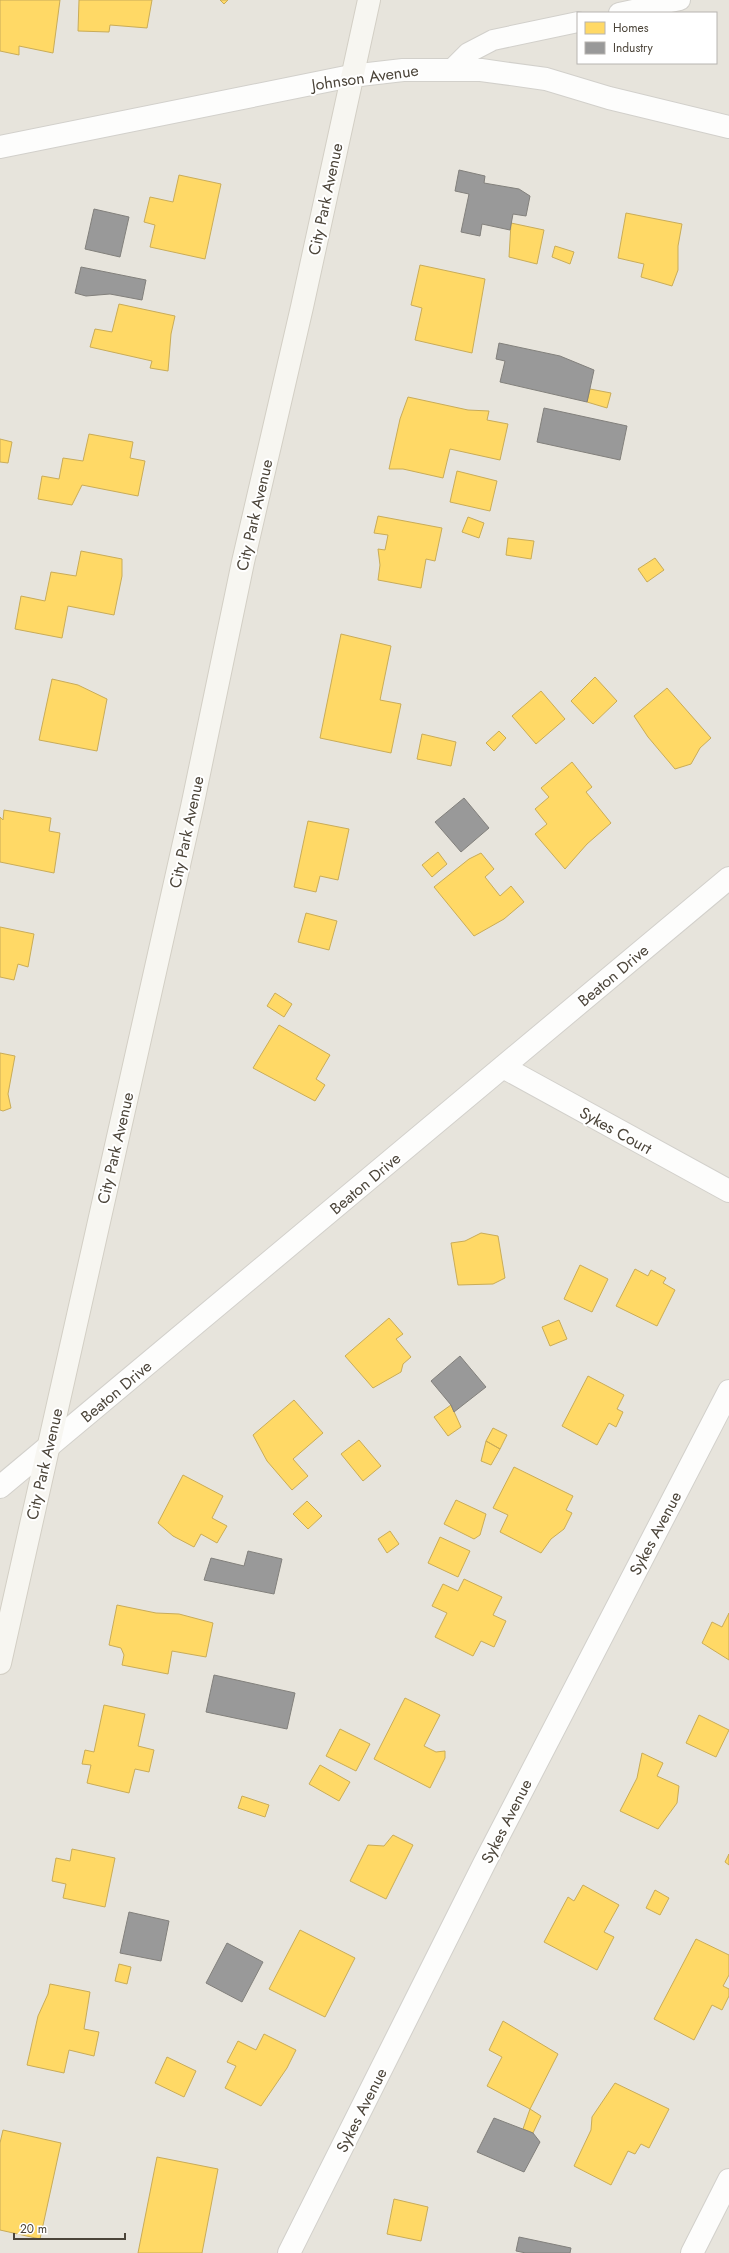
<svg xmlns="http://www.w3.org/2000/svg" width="729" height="2253" font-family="Jost,sans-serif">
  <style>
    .residential { fill: #e7e4dc; fill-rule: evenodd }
    .homes { fill: #ffd966; stroke: #c9ac58 }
    .industry { fill: #999; stroke: #82807c }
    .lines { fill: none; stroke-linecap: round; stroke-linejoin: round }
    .lane-casing { stroke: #d2d0cb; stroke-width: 22 }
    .street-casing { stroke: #d2d0cb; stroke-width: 24 }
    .secondary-casing { stroke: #d3cfc5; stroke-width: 24 }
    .lane { stroke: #fdfdfc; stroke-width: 20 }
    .street { stroke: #fdfdfc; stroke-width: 22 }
    .secondary { stroke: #f7f6f1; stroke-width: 22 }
    .labels { text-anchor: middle; stroke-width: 4; stroke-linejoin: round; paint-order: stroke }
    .street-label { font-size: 16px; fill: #4b4439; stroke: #fff }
  </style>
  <rect width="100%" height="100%" fill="#f4f2ee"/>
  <path class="residential" d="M0 0H729V2253H0ZM578 13H716V63H578Z"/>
  <path class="homes" d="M0 0H60L53 53 19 46V55L0 51Z
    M79 0H152L147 28 110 25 109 32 78 31Z
    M220 0H228L224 4Z
    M179 175 221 184 205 259 150 247 155 225 144 222 150 197 173 202Z
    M626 213 682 224 678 246V270L672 286 641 277 644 264 618 258Z
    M511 223 544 230 537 264 509 257Z
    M555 246 574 252 570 264 552 257Z
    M420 265 485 279 472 353 415 340 422 308 411 305Z
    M119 304 175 316 171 334 168 371 150 368 152 361 90 347 95 329 112 332Z
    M590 389 611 393 607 408 587 402Z
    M408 397 468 410 489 411 487 420 508 424 500 460 450 449 443 478 403 469H389L400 419Z
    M89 434 133 442 130 458 145 461 138 496 82 485 72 505 38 499 42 476 59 479 63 458 83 461Z
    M0 439 12 442 8 463 0 462Z
    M457 471 497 481 490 511 450 502Z
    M378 516 442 528 435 561 426 559 421 588 378 580 380 565 378 549 385 550 388 535 374 533Z
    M468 517 484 523 479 538 462 532Z
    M508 538 534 541 531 559 506 555Z
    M81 551 122 559V576L114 615 68 606 62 638 15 629 21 596 45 601 51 572 76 576Z
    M655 558 664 570 647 582 638 569Z
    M341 634 391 646 380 700 401 704 391 753 320 738Z
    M595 677 617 701 593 724 571 701Z
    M52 679 78 685 107 699 97 751 39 740Z
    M667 688 711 738 700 748 691 764 675 769 648 737 634 716Z
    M541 691 565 719 536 744 512 716Z
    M499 731 506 738 494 751 486 743Z
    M422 734 456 742 451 766 417 759Z
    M572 762 592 787 586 792 611 823 587 844 565 869 535 834 547 824 535 809 549 797 541 788Z
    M4 810 51 818 49 831 60 833 54 873 0 862V817L3 820Z
    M308 821 349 829 338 880 320 876 316 892 294 887Z
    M438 852 447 864 432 877 422 865Z
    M481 853 494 869 485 877 500 896 511 886 524 902 504 919 474 936 434 887 469 859Z
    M306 913 337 921 329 950 298 942Z
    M0 927 34 934 28 967 18 964 14 980 0 977Z
    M275 993 292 1004 284 1017 267 1006Z
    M279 1025 330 1055 316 1079 325 1085 315 1101 253 1068Z
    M0 1053 15 1056 8 1094 11 1108 3 1111 0 1110Z
    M481 1233 498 1236 505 1278 493 1284 458 1285 451 1243 465 1241Z
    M580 1265 608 1279 592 1312 564 1299Z
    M635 1269 648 1276 651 1270 666 1278 663 1283 675 1290 657 1326 616 1306Z
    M389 1318 403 1334 396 1339 411 1357 403 1364 401 1372 373 1388 345 1356Z
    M559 1320 567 1339 550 1346 542 1327Z
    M588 1376 624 1395 617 1409 623 1412 616 1427 609 1423 597 1445 562 1426Z
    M294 1400 323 1433 293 1459 308 1476 292 1490 267 1461 253 1435Z
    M451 1405 461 1427 448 1436 434 1417Z
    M493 1428 507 1435 500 1449 486 1441Z
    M359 1440 381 1466 363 1481 341 1454Z
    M486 1441 500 1449 491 1465 481 1461Z
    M514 1467 573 1496 566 1510 572 1513 564 1529 551 1539 541 1553 500 1532 508 1515 493 1508Z
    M183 1475 223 1496 212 1518 227 1526 217 1543 201 1534 194 1547 173 1536 158 1523Z
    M456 1500 486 1514 480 1535 474 1539 444 1524Z
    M307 1501 322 1516 308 1529 293 1514Z
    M390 1531 399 1544 387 1553 378 1539Z
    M440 1537 470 1551 458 1577 428 1563Z
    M464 1579 502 1597 493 1615 506 1621 494 1647 481 1641 473 1656 435 1637 447 1613 432 1606 443 1584 458 1591Z
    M117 1605 156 1613 179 1614 213 1623 206 1657 172 1651 168 1674 122 1665 124 1655 121 1648 109 1645Z
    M729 1613V1660L702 1643 712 1622 722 1627Z
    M405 1698 440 1715 424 1746 436 1752 445 1751V1758L430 1788 374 1759Z
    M104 1705 145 1714 138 1746 154 1750 149 1772 135 1769 129 1793 87 1783 91 1765 82 1764 85 1750 94 1752Z
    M699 1715 729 1730 716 1757 686 1743Z
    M340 1729 370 1744 356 1771 326 1756Z
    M642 1753 663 1763 657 1776 679 1786 677 1803 658 1829 620 1811 637 1778Z
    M320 1765 350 1782 339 1801 309 1784Z
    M242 1796 269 1805 265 1817 238 1808Z
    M393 1835 413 1845 386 1899 350 1881 368 1845 384 1846Z
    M72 1849 115 1858 105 1907 63 1898 66 1884 52 1881 56 1858 70 1861Z
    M729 1854V1865L725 1862Z
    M583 1885 619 1905 604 1932 614 1937 597 1970 544 1942 568 1897 574 1901Z
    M655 1890 669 1898 660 1915 646 1908Z
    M300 1930 355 1958 325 2017 269 1989Z
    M696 1939 729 1955V1975L723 1986 729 1989V1996L722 2010 712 2005 694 2040 654 2019Z
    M119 1964 131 1967 127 1984 115 1981Z
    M50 1984 90 1992 84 2029 99 2032 94 2056 69 2050 64 2073 27 2065 38 2016 48 1994Z
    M503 2021 558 2054 530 2109 487 2086 502 2057 489 2050Z
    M264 2034 296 2050 287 2068 261 2106 225 2088 236 2066 227 2062 238 2041 256 2050Z
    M167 2057 196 2071 184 2097 155 2083Z
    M615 2083 669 2109 649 2148 641 2144 635 2154 628 2151 611 2185 574 2166 591 2130 592 2117Z
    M530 2109 541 2116 533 2133 523 2129Z
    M3 2130 61 2143 40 2239 0 2230V2143Z
    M157 2157 218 2169 202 2253H138Z
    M394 2199 428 2207 421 2241 387 2234Z"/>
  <path class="industry" d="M459 170 485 176 484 183 519 189 530 196 526 216 513 214 510 230 482 224 480 236 461 232 469 194 455 191Z
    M94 209 129 217 120 257 85 249Z
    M81 267 146 280 142 300 110 294 86 296 75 293Z
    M499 343 560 356 594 370 587 402 500 382 505 361 496 359Z
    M544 408 627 426 620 460 537 442Z
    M464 798 489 828 461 852 435 822Z
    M460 1356 486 1387 454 1412 451 1405 431 1381Z
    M248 1551 282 1559 274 1594 204 1580 211 1558 244 1566Z
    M214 1675 295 1693 287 1729 206 1712Z
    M129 1912 169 1921 161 1961 120 1953Z
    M227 1943 263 1962 242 2002 206 1983Z
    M494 2118 533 2133 540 2142 524 2172 477 2152Z
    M519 2237 571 2248 570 2253H526L516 2251Z"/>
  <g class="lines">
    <defs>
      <path id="lane" d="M619 13 680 0
        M453 68 468 53 493 40 578 22"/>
      <path id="street" d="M0 147 351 76 403 70H481L546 79 609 98 729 127
        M503 1067 729 1191
        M0 1487 729 878
        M289 2253 484 1864 729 1391
        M692 2253 729 2180"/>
      <path id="secondary" d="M0 1663 192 807 243 562 302 307 369 0"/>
    </defs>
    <use href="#lane" class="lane-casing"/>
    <use href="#street" class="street-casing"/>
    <use href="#secondary" class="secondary-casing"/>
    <use href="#lane" class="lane"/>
    <use href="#street" class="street"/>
    <use href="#secondary" class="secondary"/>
  </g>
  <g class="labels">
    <g class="street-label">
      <text transform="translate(365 77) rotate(-8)" y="6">Johnson Avenue</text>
      <text transform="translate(325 199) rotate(-78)" y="6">City Park Avenue</text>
      <text transform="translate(254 515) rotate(-77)" y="6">City Park Avenue</text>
      <text transform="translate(186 832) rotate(-78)" y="6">City Park Avenue</text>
      <text transform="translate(613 975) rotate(-40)" y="6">Beaton Drive</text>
      <text transform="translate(616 1130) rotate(29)" y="6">Sykes Court</text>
      <text transform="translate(115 1148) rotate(-77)" y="6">City Park Avenue</text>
      <text transform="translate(365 1183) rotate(-40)" y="6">Beaton Drive</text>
      <text transform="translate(116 1391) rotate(-40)" y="6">Beaton Drive</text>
      <text transform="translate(44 1464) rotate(-77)" y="6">City Park Avenue</text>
      <text transform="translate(655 1533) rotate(-62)" y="6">Sykes Avenue</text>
      <text transform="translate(506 1821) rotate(-63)" y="6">Sykes Avenue</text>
      <text transform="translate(361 2110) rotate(-63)" y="6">Sykes Avenue</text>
    </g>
  </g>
  <rect x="577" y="12" width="140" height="52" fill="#ffffff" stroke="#b7b4b0"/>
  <rect x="585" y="22" width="20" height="12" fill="#ffd966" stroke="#b7b4b0"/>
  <text x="613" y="32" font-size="12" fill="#4b4439">Homes</text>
  <rect x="585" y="42" width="20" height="12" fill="#999999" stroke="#b7b4b0"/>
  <text x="613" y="52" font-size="12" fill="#4b4439">Industry</text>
  <path d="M14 2233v6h111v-6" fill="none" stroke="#4b4439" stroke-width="2"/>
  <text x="20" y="2233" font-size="12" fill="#4b4439" stroke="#ffffff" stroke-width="3" paint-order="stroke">20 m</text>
</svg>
